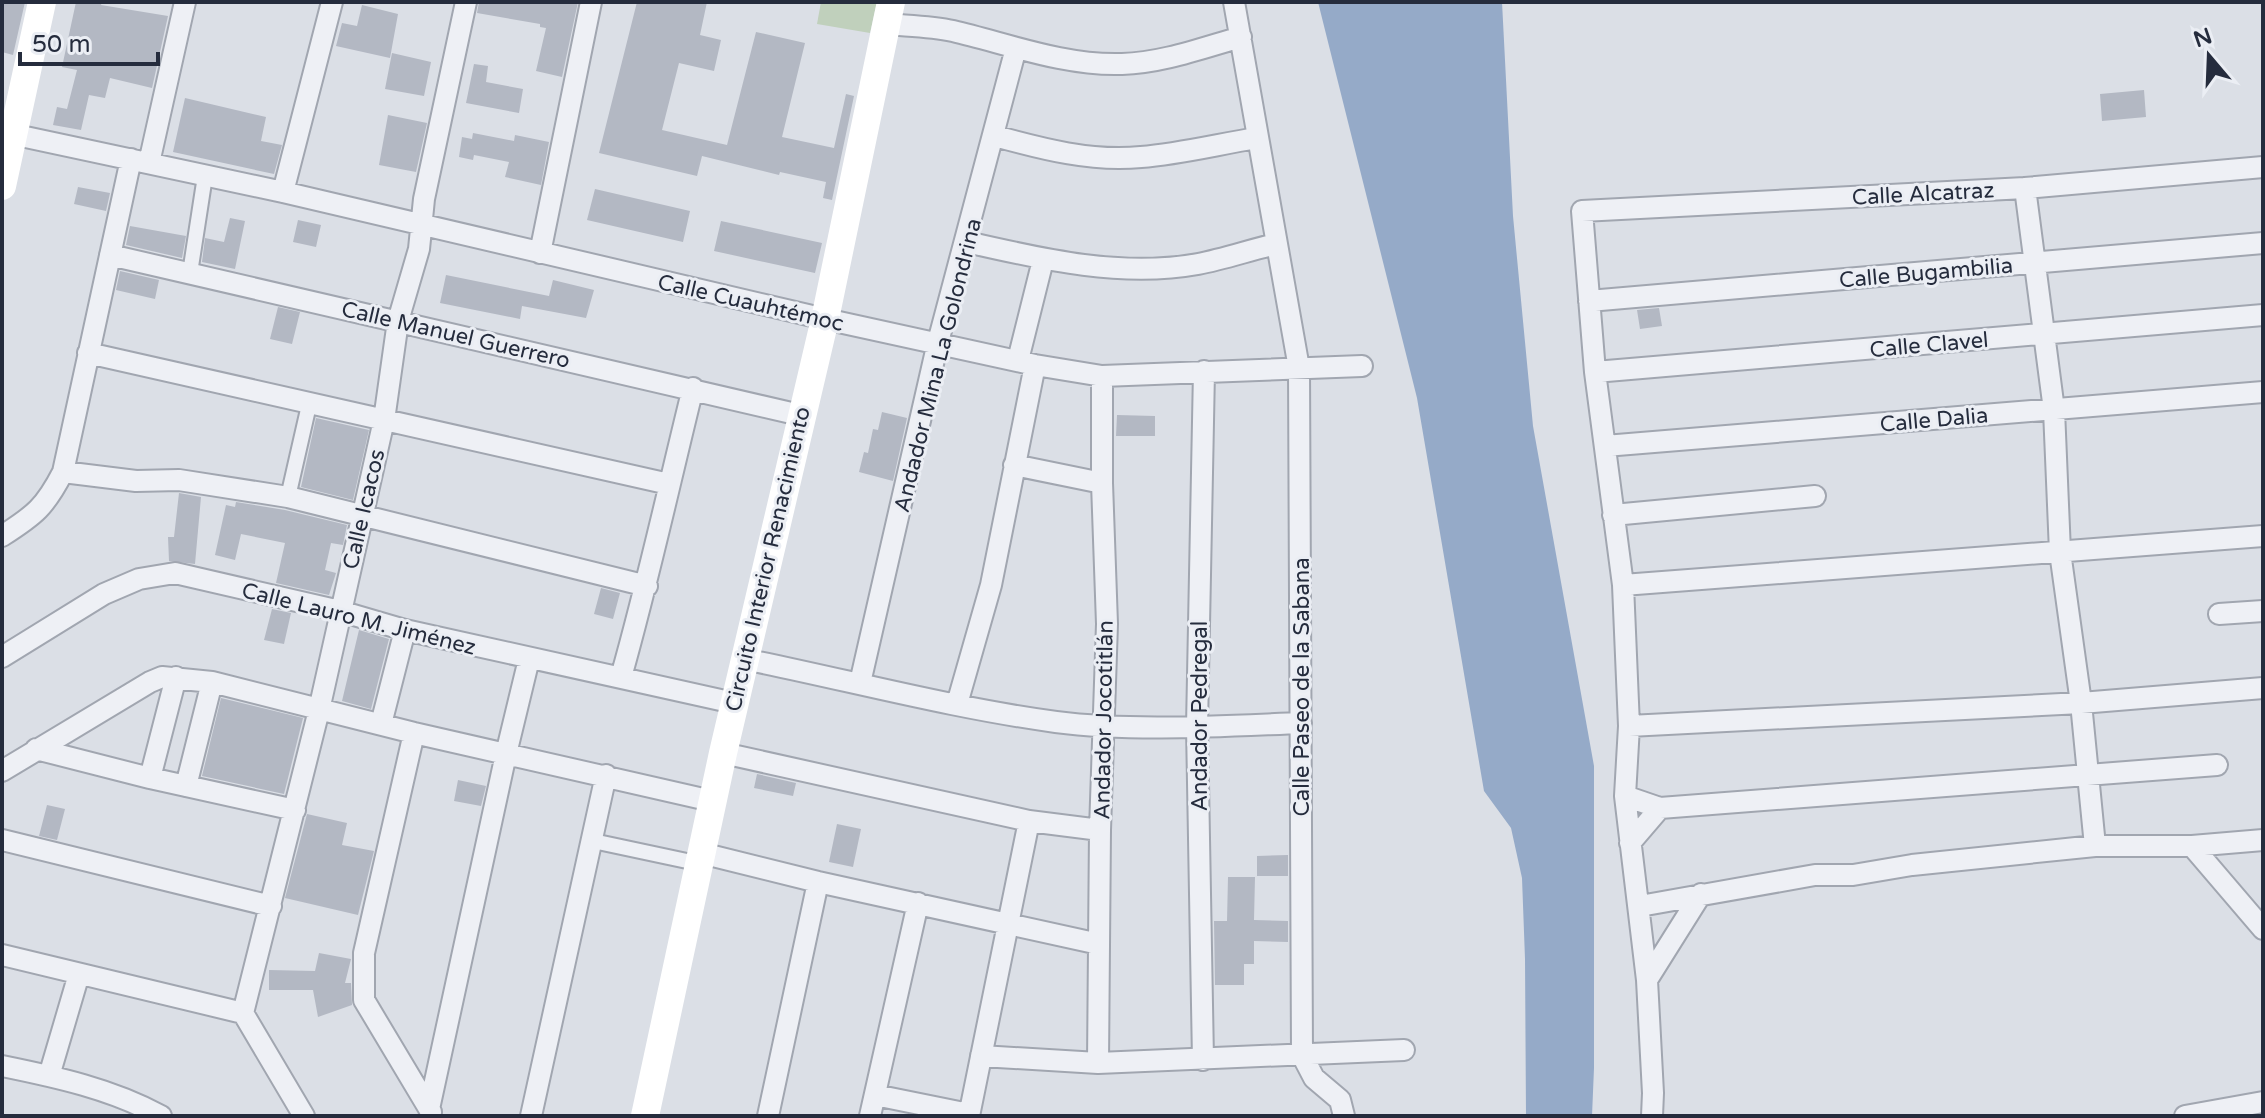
<svg xmlns="http://www.w3.org/2000/svg" width="2265" height="1118" font-family="'Varela Round',sans-serif">
  <style>
    .green { fill: #c0d0bc }
    .water { fill: #95aac8 }
    .building { fill: #b3b8c3 }
    .lines { fill: none; stroke-linecap: round; stroke-linejoin: round }
    .pedestrian-casing { stroke: #a1a6b0; stroke-width: 18 }
    .minor-casing { stroke: #a1a6b0; stroke-width: 24 }
    .pedestrian { stroke: #eef0f5; stroke-width: 14 }
    .minor { stroke: #eef0f5; stroke-width: 20 }
    .secondary { stroke: #fff; stroke-width: 28 }
    .labels { text-anchor: middle; stroke-width: 6; stroke-linejoin: round; paint-order: stroke }
    .street-label { font-size: 22px; fill: #252c3d; stroke: #ebeef4 }
  </style>
  <rect width="100%" height="100%" fill="#dbdfe6"/>
  <path class="green" d="M821 2H877L870 33 817 24Z"/>
  <path class="water" d="M1318 2H1502L1513 216 1533 426 1594 766V1068L1592 1116H1526L1525 959 1522 878 1511 828 1484 791 1417 398Z"/>
  <path class="building" d="M2 2H25L13 55 2 52Z
    M76 2H102L101 5 168 16 152 88 110 78 105 98 89 95 81 130 53 125 57 107 67 109 77 70 62 67Z
    M479 2H578L562 77 536 71 546 28 540 27V24L477 13Z
    M637 2H707L700 35 721 40 714 71 679 63 662 130 727 145 756 32 805 43 782 137 834 148 846 94 854 96 832 200 823 198 826 182 780 172 779 175 702 156 697 176 599 153Z
    M362 5 398 14 390 58 336 46 342 23 357 26Z
    M392 53 431 62 424 96 385 89Z
    M474 64 488 66 486 82 523 89 519 113 466 103Z
    M2144 90 2146 117 2102 121 2100 94Z
    M185 98 266 117 261 141 282 145 274 174 173 152Z
    M388 115 427 123 416 172 379 165Z
    M473 133 514 141 515 135 549 142 541 185 505 177 509 162 474 155 473 160 459 157 462 137 472 139Z
    M78 187 110 193 106 211 74 204Z
    M595 189 690 211 683 242 587 220Z
    M230 218 245 221 235 269 202 262 205 238 224 242Z
    M298 220 321 225 316 247 293 242Z
    M721 221 822 243 815 273 714 251Z
    M130 226 186 236 182 258 126 245Z
    M120 271 159 280 155 299 116 290Z
    M446 275 549 296 553 280 594 290 586 318 522 306 520 319 440 303Z
    M278 307 300 312 292 344 270 339Z
    M1659 308 1662 326 1640 329 1637 310Z
    M882 412 907 418 893 481 859 472 864 452 868 453 873 429 878 430Z
    M1117 415 1155 416V436H1116Z
    M316 418 369 430 353 500 301 487Z
    M179 493 201 497 195 564 169 561 168 537H174Z
    M236 502 285 510 347 525 343 545 331 543 325 570 336 573 329 595 276 583 285 543 241 534 235 560 215 555 226 505 235 507Z
    M601 588 620 593 613 619 594 614Z
    M272 609 291 613 284 644 264 640Z
    M359 630 389 639 371 709 342 701Z
    M221 698 303 718 284 794 202 776Z
    M757 774 796 783 793 796 754 788Z
    M458 780 486 786 481 806 454 801Z
    M47 805 65 809 57 840 39 836Z
    M307 814 347 823 342 845 374 851 358 915 285 898Z
    M837 824 861 829 853 867 829 862Z
    M1288 855V876H1257V856Z
    M1228 877H1255L1254 920 1288 921V942L1254 941V964H1244V985H1215L1214 921H1227Z
    M319 953 351 959 345 983H351L352 1005 318 1017 313 990H269V970L315 971Z"/>
  <g class="lines">
    <defs>
      <path id="pedestrian" d="M190 273 205 176
        M288 497 309 405
        M593 841 701 864"/>
      <path id="minor" d="M1234 2 1299 368 1302 1055 1314 1078 1340 1100 1344 1116
        M886 24C908 26 931 26 953 31 1008 44 1065 66 1122 64 1162 63 1202 48 1241 37
        M2 132 283 192 825 319 1035 365 1102 376 1362 366
        M995 136C1042 149 1092 162 1141 157 1180 154 1219 144 1257 138
        M149 163 185 2
        M2025 188 2054 410 2060 552 2081 703 2095 846
        M283 192 332 2
        M967 242C1041 259 1121 278 1198 264 1224 259 1250 250 1276 244
        M540 253 591 2
        M110 255 800 415
        M1589 301 2263 243
        M88 353 669 484
        M1018 360 1043 260
        M1595 372 2263 315
        M1605 446 2263 392
        M1014 465 1102 483
        M63 472 136 481 179 480 288 497 647 586
        M1613 515 1815 496
        M2 536C35 515 45 507 63 472L131 159
        M1623 585 2263 536
        M2219 614 2263 611
        M2 657 104 594 139 579 175 573 340 611 405 630 734 703
        M744 659C848 680 952 708 1056 722 1134 732 1223 726 1301 723
        M621 677C648 582 669 485 693 388
        M860 683 938 342 1016 48
        M957 704 991 585 1035 365
        M381 724 405 630
        M1629 726 2081 703 2263 688
        M414 733 364 953V1000L431 1112
        M36 749 150 778 295 810
        M723 753 1029 821 1100 830
        M2 771 150 682 162 677 212 682 414 733 712 801
        M150 778 176 677
        M186 786 212 682
        M1625 796 1660 808 2217 765
        M2 840 271 906
        M1630 843 1660 808
        M2192 846 2263 929
        M701 853 818 882 1099 944
        M1640 906 1815 875H1853L1912 865 2095 846H2192L2263 840
        M2 955 243 1013 304 1116
        M1647 980 1701 894
        M243 1013 319 710 384 420 398 321 419 249 424 199 466 2
        M981 1056 1098 1063 1404 1050
        M1203 1060 1197 727 1204 371
        M1098 1063 1100 830 1107 624 1102 483V376
        M2 1066C56 1077 112 1089 161 1116
        M49 1076 79 974
        M875 1095 969 1114
        M429 1109 506 754 529 659
        M531 1116 606 775
        M768 1116 818 882
        M870 1116 918 903
        M969 1116 1029 821
        M1652 1116 1653 1093 1647 980 1625 796 1629 726 1623 585 1595 372 1582 211 2025 188 2263 167
        M2185 1116 2263 1102"/>
    </defs>
    <use href="#pedestrian" class="pedestrian-casing"/>
    <use href="#minor" class="minor-casing"/>
    <use href="#pedestrian" class="pedestrian"/>
    <use href="#minor" class="minor"/>
    <path class="secondary" d="M2 186 42 2
      M645 1116 723 753 825 319 891 2"/>
  </g>
  <g class="labels">
    <g class="street-label">
      <text transform="translate(1923 193) rotate(-3)" y="8">Calle Alcatraz</text>
      <text transform="translate(1926 272) rotate(-5)" y="8">Calle Bugambilia</text>
      <text transform="translate(751 302) rotate(13)" y="8">Calle Cuauhtémoc</text>
      <text transform="translate(456 334) rotate(13)" y="8">Calle Manuel Guerrero</text>
      <text transform="translate(1929 344) rotate(-5)" y="8">Calle Clavel</text>
      <text transform="translate(937 365) rotate(-76)" y="8">Andador Mina La Golondrina</text>
      <text transform="translate(1934 419) rotate(-5)" y="8">Calle Dalia</text>
      <text transform="translate(363 509) rotate(-77)" y="8">Calle Icacos</text>
      <text transform="translate(767 559) rotate(-77)" y="8">Circuito Interior Renacimiento</text>
      <text transform="translate(359 618) rotate(14)" y="8">Calle Lauro M. Jiménez</text>
      <text transform="translate(1301 687) rotate(-90)" y="8">Calle Paseo de la Sabana</text>
      <text transform="translate(1199 716) rotate(-90)" y="8">Andador Pedregal</text>
      <text transform="translate(1103 720) rotate(-89)" y="8">Andador Jocotitlán</text>
    </g>
  </g>
  <rect width="2265" height="1118" fill="none" stroke="#252c3d" stroke-width="8"/>
  <g transform="translate(2209 56) rotate(341)" stroke="#ebeef4" stroke-width="6" paint-order="stroke">
  <path d="M0-6L14 30L0 20L-14 30Z" fill="#252c3d"/>
  <text y="-12" font-size="22" font-weight="bold" text-anchor="middle" fill="#252c3d">N</text>
  </g>
  <path d="M20 52v12h138v-12" fill="none" stroke="#252c3d" stroke-width="4"/>
  <text x="32" y="52" font-size="24" fill="#252c3d" stroke="#ebeef4" stroke-width="6" paint-order="stroke">50 m</text>
</svg>
